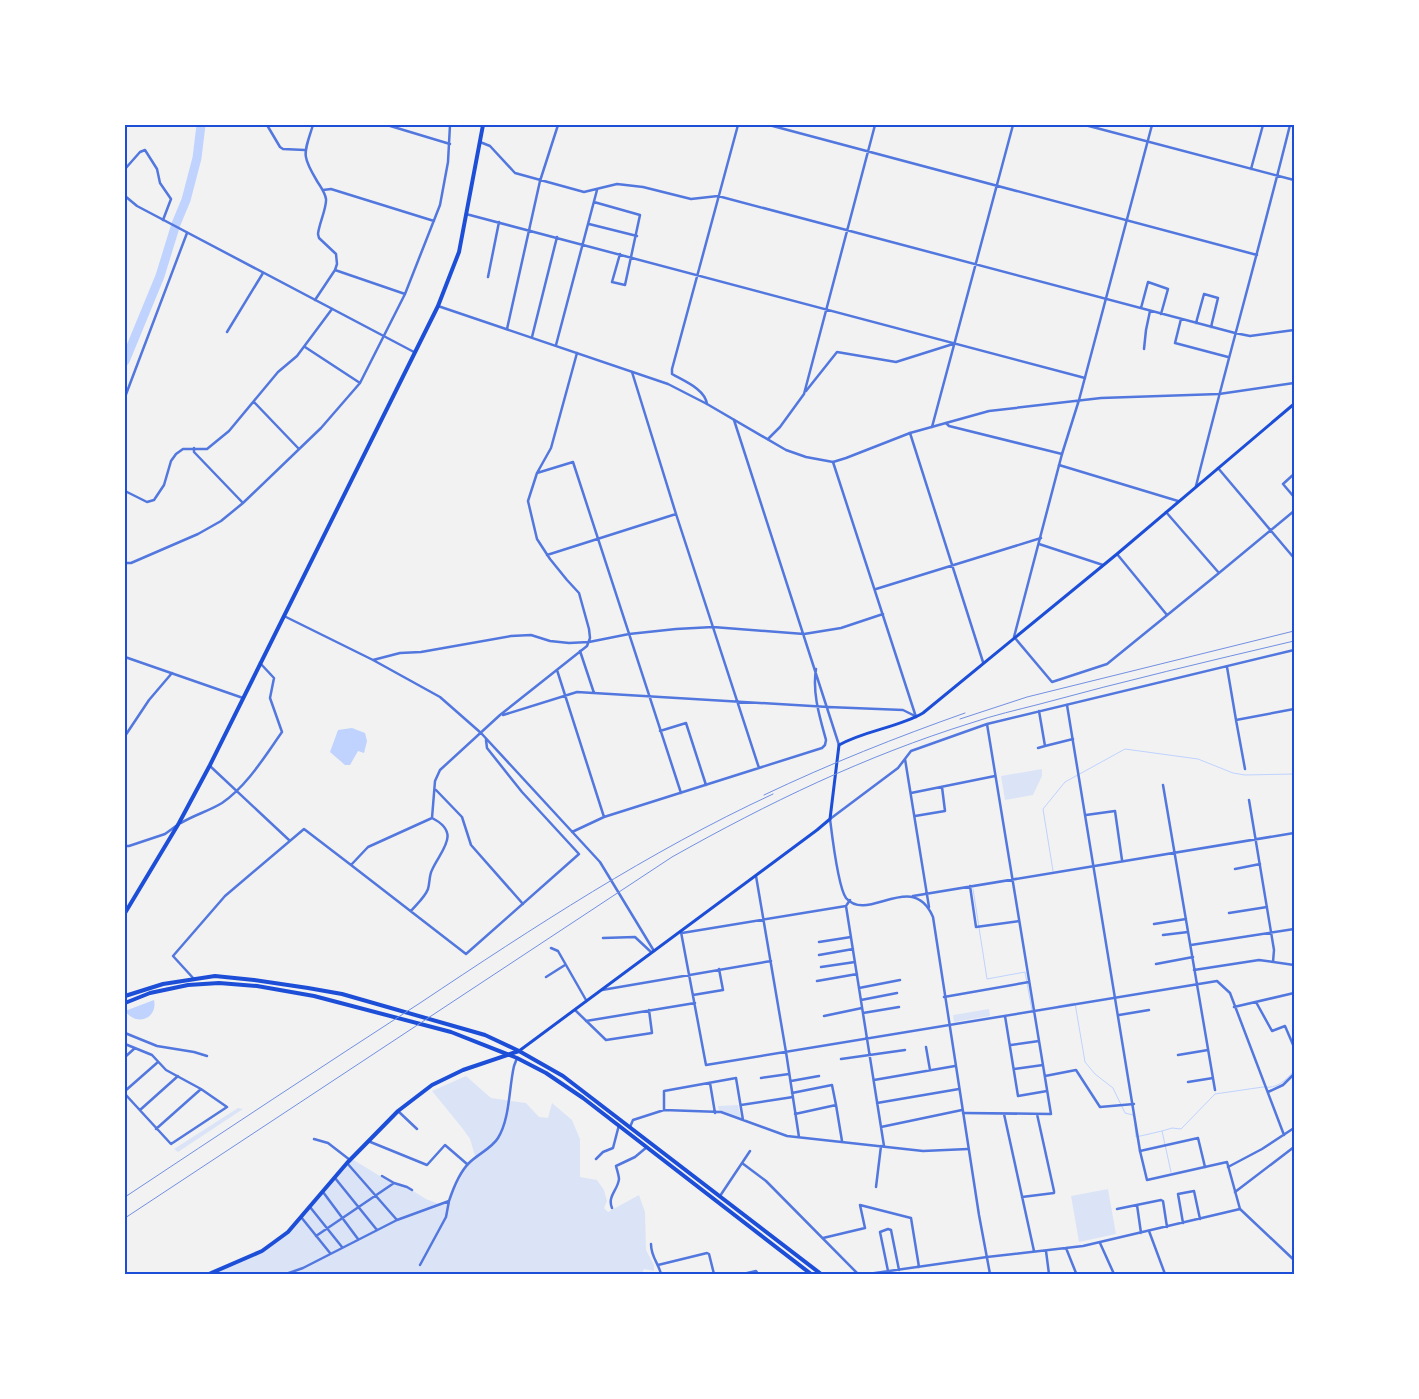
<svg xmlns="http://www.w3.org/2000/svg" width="1419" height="1399" font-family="Raleway,sans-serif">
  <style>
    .green { fill: #dbe4f7 }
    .water { fill: #bfd3fe }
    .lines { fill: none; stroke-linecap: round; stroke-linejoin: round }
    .stream { stroke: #bfd3fe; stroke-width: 1 }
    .river { stroke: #bfd3fe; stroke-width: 9 }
    .minor { stroke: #5277de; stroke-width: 2.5 }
    .tertiary { stroke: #5277de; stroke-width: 2.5 }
    .secondary { stroke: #1d4ed8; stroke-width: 3 }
    .primary { stroke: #1d4ed8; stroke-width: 4 }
    .trunk { stroke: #1d4ed8; stroke-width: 4 }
    .rail { stroke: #7290e2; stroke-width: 1 }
    .neatline { fill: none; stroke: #1d4ed8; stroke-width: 2 }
  </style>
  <rect width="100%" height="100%" fill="#f2f2f2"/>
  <path class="green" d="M1042 769V776L1033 795 1005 800 1001 776Z
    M989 1009 990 1016 954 1022 953 1015Z
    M466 1076 491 1098 526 1103 539 1117 548 1118 552 1103 572 1120 580 1139V1177L597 1180 604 1190 607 1201 604 1208 608 1212 639 1195 645 1212 646 1250 654 1265V1271L644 1269 642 1274H216L218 1270 262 1251 288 1232 352 1159 393 1184 407 1187 426 1199 439 1204 449 1201 463 1173 475 1156 470 1139 463 1129 432 1091Z
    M738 1105 741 1118 719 1110 718 1106Z
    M238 1108 243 1109 178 1152 174 1149Z
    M1108 1189 1116 1234 1079 1242 1071 1196Z"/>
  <path class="water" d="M352 728 365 733 367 741 364 753 358 751 350 765H345L330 752 338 730Z
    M154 1000C158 1017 138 1028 125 1011Z"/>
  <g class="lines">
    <path class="stream" d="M1053 871 1043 809 1065 782 1125 749 1198 759 1233 773 1245 775 1294 774
      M973 889 987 979 1025 972 1032 1010
      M1058 1006 1075 1003 1085 1062 1095 1074 1113 1088 1125 1113 1133 1115
      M1135 1125 1136 1137 1162 1131
      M1171 1172 1162 1131 1172 1128 1181 1129 1215 1094 1263 1087C1277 1089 1285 1081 1294 1071"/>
    <path class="river" d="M125 361 160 276 176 224 186 200 197 158 201 125"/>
    <path class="minor" d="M267 125 280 147 283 149 305 150
      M313 125C304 154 301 154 317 181 320 186 325 192 326 199 327 207 319 224 318 234L319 238 336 254 337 264 335 270 315 300
      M387 125 450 144
      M769 125 1257 255
      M1085 125 1294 180
      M480 142 490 146 515 173 584 192 617 184 643 187 691 199 718 196 1235 333 1250 336 1294 330
      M125 169 140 152 145 150 157 169 160 183 171 199 163 220
      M1251 169 1263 125
      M323 190 331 189 434 221
      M594 202 640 215 625 285 612 282 620 254
      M466 214 1085 378
      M589 224 637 236
      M335 270 405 294
      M488 277 499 222
      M1141 308 1148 282 1168 289 1161 314
      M1181 319 1175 343 1228 357
      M1196 323 1204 294 1218 298 1211 327
      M507 329 540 181 558 125
      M227 332 263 273
      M532 337 557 237
      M556 345 597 190
      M305 347 360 383
      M1144 349 1146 330 1150 311
      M632 372 676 514 759 768
      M806 391 837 352 896 362 953 344
      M125 397 187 233
      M254 402 299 449
      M707 404C705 389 684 381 672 374V369L738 125
      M734 420 839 745
      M946 423 949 426 1062 454
      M932 427 1013 125
      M910 433 983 662
      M768 439 780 427 804 394 875 125
      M194 448V452L243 503
      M833 462 916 717
      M1059 465 1178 501
      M1218 468 1294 558
      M537 473 573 462 681 793
      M1294 474 1283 484 1294 497
      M1196 486C1226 365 1260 246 1290 125
      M125 491 147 502 154 500 164 485 171 461 176 454 183 449H207L229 431 278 372 297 356 332 309
      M1039 544 1103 565
      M1117 554 1167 615
      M547 555 676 514
      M125 563H131L198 534 221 521 243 503 321 428 360 383 405 294 440 205 448 162 450 125
      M1219 573 1294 511
      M876 589 1041 538
      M284 616 373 660 440 697 481 733 600 862 654 951
      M1015 638 1052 682 1107 664 1219 573 1166 512
      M580 651 594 693
      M373 660 400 653 421 652 511 636 531 635 550 641 569 643 589 642 629 634 676 629 713 627 804 634 841 628 883 614
      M1227 667 1236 720 1294 709
      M557 670 604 817
      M1039 711 1045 746 1073 739
      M503 715 577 692 828 707 903 710 915 716
      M1236 720 1245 769
      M660 731 686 723 706 785
      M125 736 149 700 172 673
      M1038 748 1045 746
      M905 759 929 907
      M210 766 289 840
      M1163 785 1215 1090
      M436 790 462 817 471 845 523 904
      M911 793 995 776
      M1249 800 1274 950 1273 962
      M1086 815 1115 811 1122 860
      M915 816 945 811 942 787
      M830 819 898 768 911 751 987 724 1294 650
      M181 823C194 815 209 811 222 803 247 786 265 756 282 732L270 698 274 678 260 663
      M572 832 604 817 822 748 825 745 826 740C820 718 812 693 816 669
      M125 846H129L165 834 176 826
      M351 865 466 954 579 854 522 792 487 748 486 740
      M1235 869 1260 864
      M756 876 786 1052 799 1137
      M970 886 976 927 1019 921
      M913 896 1294 833
      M846 906 884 1146
      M411 911C417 904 425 897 428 889 430 882 429 876 432 870 441 850 462 833 432 818
      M1229 913 1267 907
      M1154 924 1186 919
      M681 932 706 1065 1217 981 1230 993 1284 1135
      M682 933 846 906 850 900
      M1163 935 1188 932
      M603 938 635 937 651 952
      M819 942 851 937
      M1191 945 1294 929
      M551 948 558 951 586 1000
      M819 955 853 949
      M1156 964 1193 957
      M821 967 855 962
      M1194 970 1259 960 1294 965
      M546 977 565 965
      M194 979 173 956 225 896 304 829 351 865 368 847 432 818 435 781 440 770 500 715 587 646 590 638 589 629 579 593 567 580 550 559 537 539 528 501 537 473 551 448 577 353
      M817 981 857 974
      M859 988 900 980
      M602 990 771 961
      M693 995 723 990 719 969
      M944 997 1029 982
      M861 1000 897 993
      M1256 1002 1272 1031 1285 1026 1294 1047
      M1234 1007 1294 993
      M575 1010 606 1040 652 1033 649 1010
      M863 1013 899 1007
      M1119 1015 1149 1010
      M824 1016 862 1008
      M1005 1016 1018 1096 1047 1091
      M586 1021 695 1003
      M125 1033 157 1046 194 1052 207 1056
      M125 1044 152 1055 166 1070 201 1089 227 1107 171 1144 125 1094
      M1011 1045 1039 1041
      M926 1047 930 1070
      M1178 1055 1208 1050
      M125 1057 135 1048
      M841 1059 905 1050
      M1014 1069 1043 1065
      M1045 1076 1076 1070 1100 1107 1134 1104
      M761 1078 789 1074
      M874 1080 955 1066
      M791 1081 819 1076
      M1188 1082 1213 1078
      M710 1083 715 1113
      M125 1091 158 1062
      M1268 1092 1283 1085 1294 1074
      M792 1093 832 1085 836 1105
      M877 1103 959 1089
      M741 1105 793 1097
      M140 1110 178 1076
      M664 1110V1091L736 1078 743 1120
      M398 1111 417 1129
      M963 1113 1051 1114 987 724
      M795 1114 836 1105 842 1141
      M1004 1114 1034 1251
      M630 1127 633 1120 664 1110 721 1112 787 1136 923 1151 968 1149
      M881 1127 962 1110
      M156 1129 201 1089
      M314 1139 328 1143 350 1160
      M368 1141 427 1165 445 1145 467 1164
      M1140 1151 1198 1138 1205 1167
      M596 1159 603 1152 613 1148 619 1125
      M347 1163 397 1220
      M742 1163 766 1181 858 1274
      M1228 1167 1262 1149 1294 1128
      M382 1176 394 1183 407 1187 412 1190
      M335 1178 377 1230
      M876 1187 881 1146
      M323 1192 358 1239
      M1235 1192 1294 1147
      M720 1196 750 1151
      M1022 1197 1054 1193V1191L1037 1114
      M449 1201C453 1189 460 1172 469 1163 478 1154 492 1148 498 1138 510 1119 509 1087 514 1066L517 1058
      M1137 1205 1141 1233
      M310 1207 342 1247
      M612 1208C607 1196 618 1190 619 1179 619 1176 617 1170 616 1166L635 1157 647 1147
      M1117 1209 1161 1200 1163 1201 1167 1227
      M301 1217 330 1253
      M1183 1223 1178 1194 1194 1191 1200 1219
      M1149 1231 1165 1274
      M316 1236 394 1183
      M823 1238 865 1228 860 1205 911 1218 919 1267
      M1100 1243 1114 1274
      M651 1244C651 1257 658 1262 661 1274
      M1046 1251 1049 1274
      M658 1265 707 1253 709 1254 714 1274
      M888 1271 880 1232 888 1229 891 1230 899 1270
      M286 1274 303 1268 397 1220 449 1201 446 1217 420 1265
      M743 1274 756 1271 758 1274
      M868 1274 987 1257 1083 1246 1240 1209
      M1065 1274 1076 1273 1066 1248"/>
    <path class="tertiary" d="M125 196 137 206 414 352
      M438 306 668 384 707 404 786 450 806 457 833 462 846 458 910 433 989 411 1101 398 1219 394 1294 383
      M1014 637 1062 454 1079 400 1152 125
      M125 657 243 698
      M1067 705 1140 1151 1147 1180 1227 1162 1240 1209 1294 1260
      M830 819C832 835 838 887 846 898 868 924 912 869 933 917L979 1215 990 1274"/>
    <path class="secondary" d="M519 1051 817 830 830 819 839 745C866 730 897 728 923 713L1117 554 1294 404"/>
    <path class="primary" d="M125 913 179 823 210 765 438 306 459 252 483 125
      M209 1274 262 1251 288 1232 347 1163 398 1111 432 1085 463 1070 519 1051"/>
    <path class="trunk" d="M125 996 163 984 215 976 254 980 308 988 342 994 485 1035 519 1051 563 1076 821 1274
      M125 1003 150 993 188 985 219 983 257 986 314 996 451 1032 517 1058 546 1073 583 1098 811 1274"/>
    <path class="rail" d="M960 719 1027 697 1294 631
      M764 795C829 764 897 737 965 713
      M125 1197C223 1132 321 1067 420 1003 534 927 648 852 773 794
      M125 1218 672 857C768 803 865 756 971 723 994 715 1017 710 1040 704 1124 681 1209 661 1294 641"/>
  </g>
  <rect width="1419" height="1399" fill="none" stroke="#ffffff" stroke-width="252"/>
  <rect x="126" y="126" width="1167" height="1147" class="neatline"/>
</svg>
